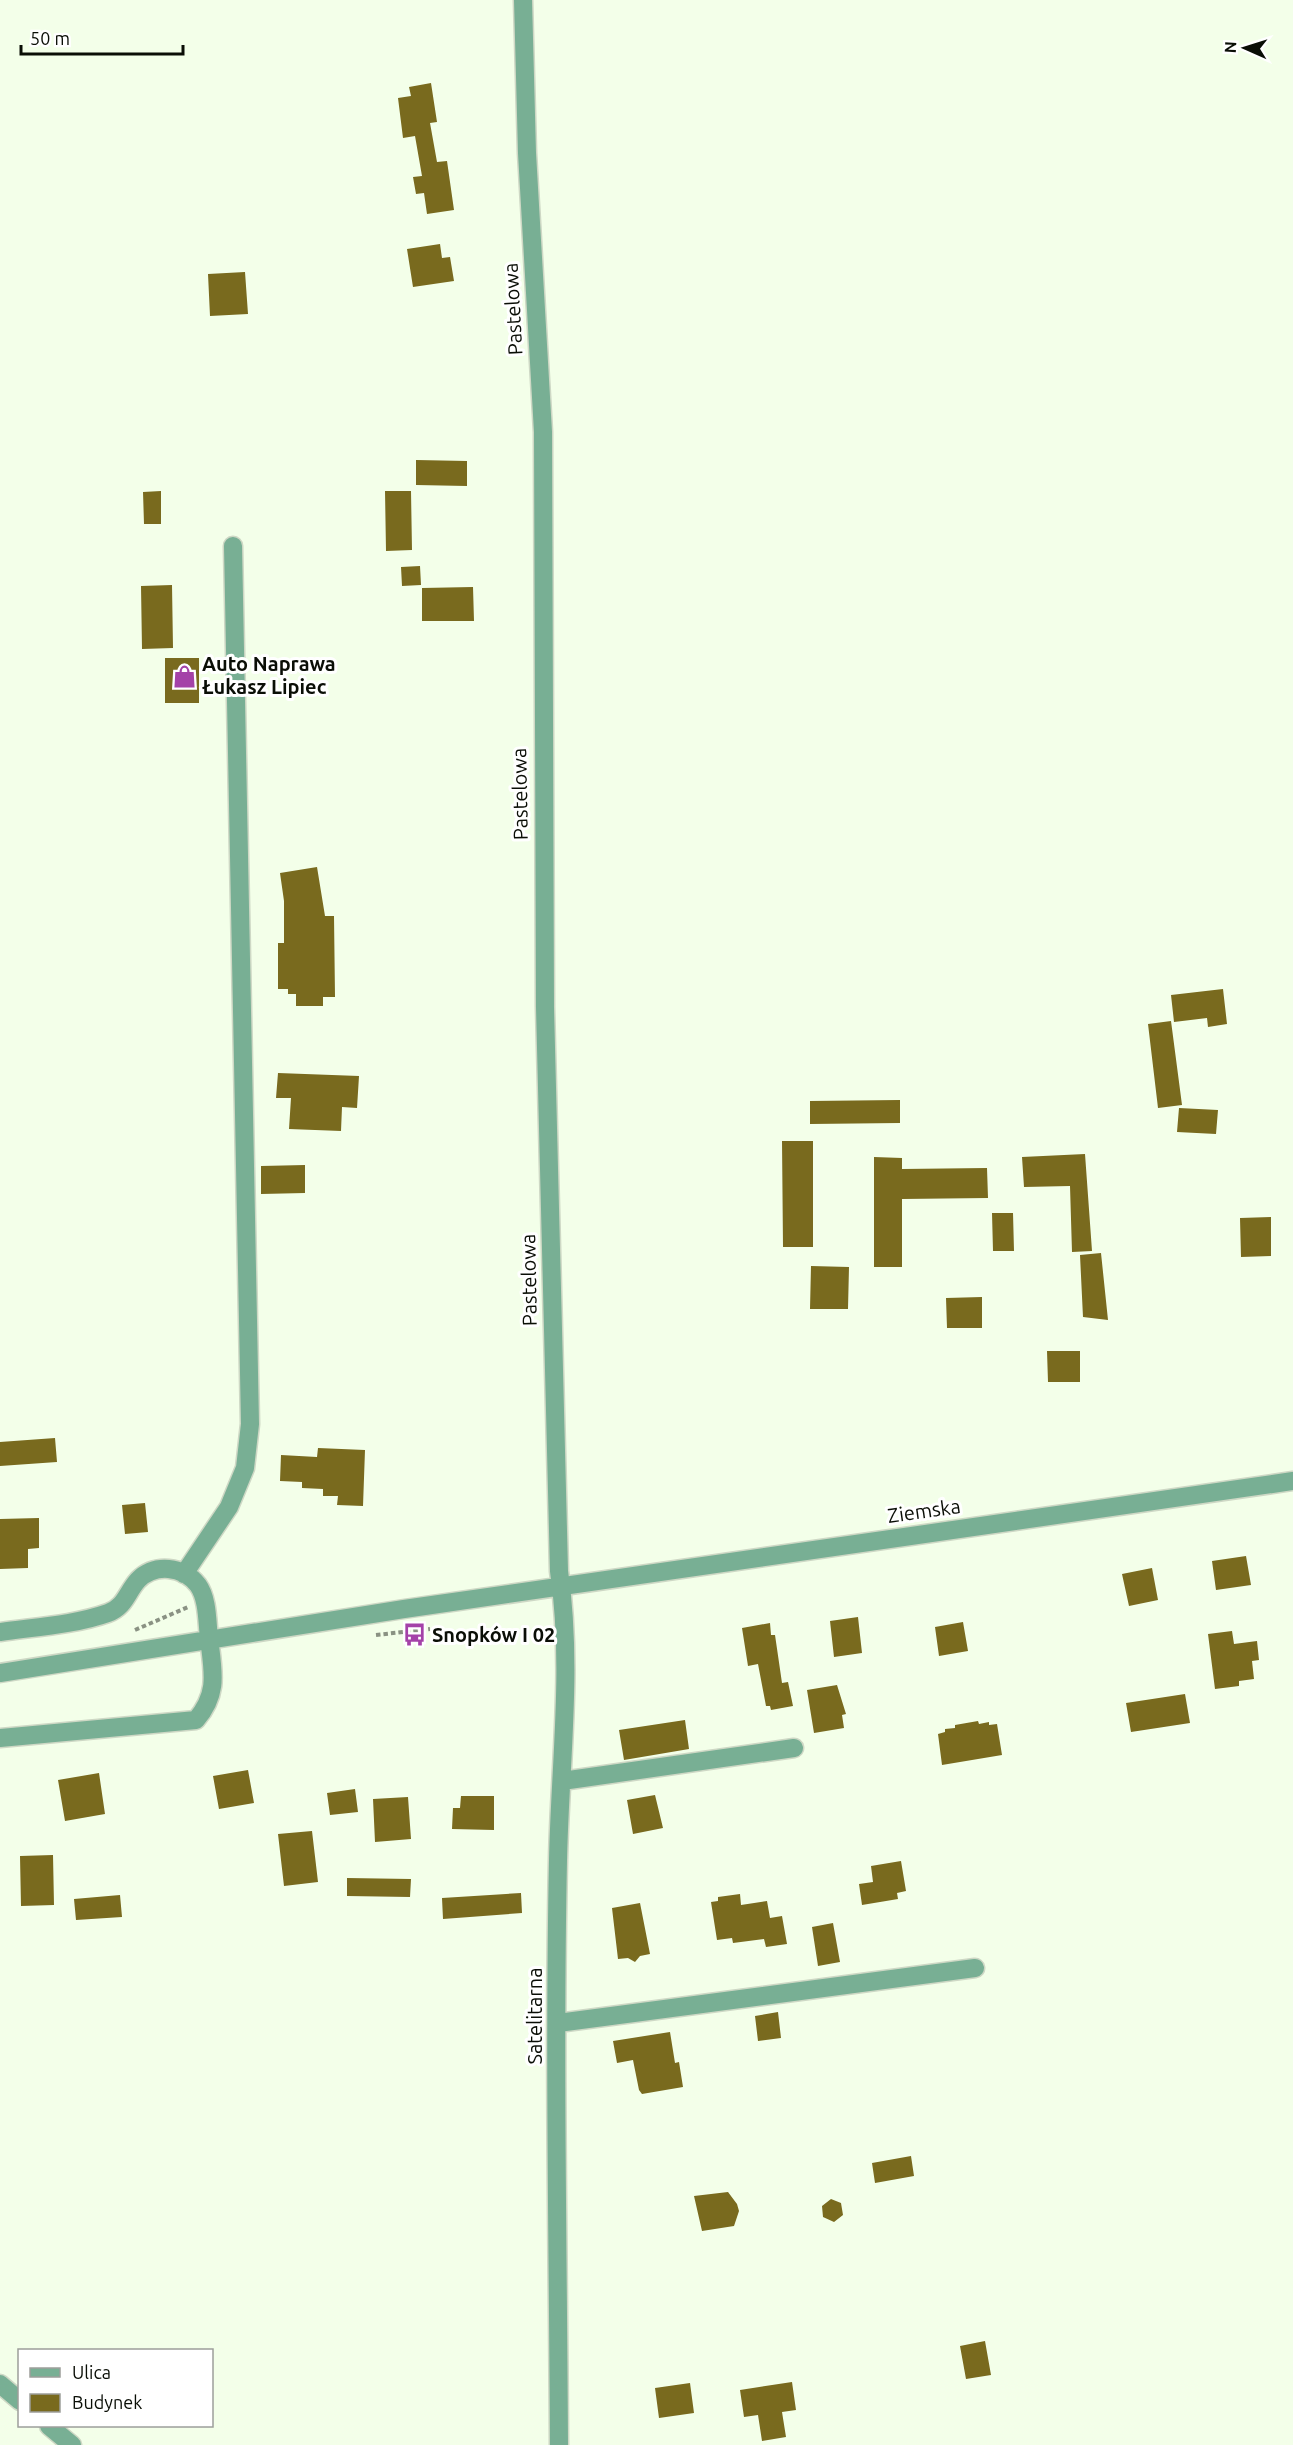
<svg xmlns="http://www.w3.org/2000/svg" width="1293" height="2445" font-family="Ubuntu,sans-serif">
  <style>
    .building { fill: #796a1e }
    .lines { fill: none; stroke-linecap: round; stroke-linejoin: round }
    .minor-casing { stroke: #ced8c5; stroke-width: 21 }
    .path { stroke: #8a9283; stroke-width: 4; stroke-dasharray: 4.5 3; stroke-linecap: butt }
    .minor { stroke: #78af94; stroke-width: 18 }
    .labels { text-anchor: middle; stroke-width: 6; stroke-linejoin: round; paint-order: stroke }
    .street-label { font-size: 20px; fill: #0a0e06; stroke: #fff }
    .poi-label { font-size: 20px; font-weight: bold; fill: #0a0e06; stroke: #fff; text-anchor: start }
  </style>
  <rect width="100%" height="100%" fill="#f3ffe9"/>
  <path class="building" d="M431 83 437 122 430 123 437 162 447 161 454 210 427 214 424 193 416 194 413 177 422 176 415 136 403 138 398 98 411 96 409 87Z
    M440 244 442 258 450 257 454 281 413 287 407 249Z
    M245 272 248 314 210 316 208 274Z
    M416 460 467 461V486L416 485Z
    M161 491V524H144L143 492Z
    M385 491H411L412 550 386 551Z
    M420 566 421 585 402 586 401 567Z
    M172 585 173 648 142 649 141 586Z
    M473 587 474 621H422V588Z
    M165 658H199V703H165Z
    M317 867 325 916H334L335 997H323V1006H296V994H288V989H278V943H284V901L280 873Z
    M1223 989 1227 1024 1208 1027 1207 1018 1174 1022 1171 995Z
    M1171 1021 1182 1105 1158 1108 1148 1024Z
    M278 1073 359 1076 357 1108 342 1107 341 1131 289 1129 291 1098H276Z
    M900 1100V1123L810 1124V1101Z
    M1179 1108 1218 1110 1216 1134 1177 1132Z
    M782 1141H813V1247H783Z
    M1085 1154 1092 1251 1072 1252 1070 1186 1024 1187 1022 1157Z
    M874 1157 902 1158V1169L987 1168 988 1198 902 1199V1267H874Z
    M305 1165V1193L261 1194V1166Z
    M992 1213H1013L1014 1251H993Z
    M1271 1217V1256L1241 1257 1240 1218Z
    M1101 1253 1108 1320 1083 1317 1080 1255Z
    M811 1266 849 1267 848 1309H810Z
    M982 1297V1328H947L946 1298Z
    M1047 1351H1080V1382H1048Z
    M55 1438 57 1462 0 1466V1442Z
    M318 1448 365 1450 363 1506 337 1505 338 1496H323V1489L302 1488V1482L280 1481 281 1455 317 1457Z
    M145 1503 148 1532 125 1534 122 1505Z
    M39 1518V1548L28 1549V1568L0 1569V1519Z
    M1246 1556 1251 1585 1216 1590 1212 1561Z
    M1152 1568 1158 1600 1129 1606 1122 1574Z
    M858 1617 862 1653 834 1657 830 1621Z
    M963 1622 968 1651 939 1656 935 1627Z
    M770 1623 771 1635H775L782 1683 788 1682 793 1706 771 1710 770 1706H766L758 1664 748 1666 742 1628Z
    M1232 1631 1234 1644 1257 1641 1259 1660 1252 1661 1254 1679 1239 1681V1686L1215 1689 1208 1634Z
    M837 1685 846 1714 842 1715 844 1728 814 1733 807 1690Z
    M1185 1694 1190 1723 1131 1732 1126 1703Z
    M685 1720 689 1749 624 1760 619 1730Z
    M978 1721 979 1724 989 1722V1725L997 1724 1002 1755 942 1765 938 1734 945 1732V1729L955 1728V1725Z
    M248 1770 254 1803 219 1809 213 1776Z
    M99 1773 105 1814 65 1821 58 1780Z
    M355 1789 358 1812 330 1815 327 1793Z
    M655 1795 663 1828 633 1834 627 1800Z
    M461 1796H494V1830L452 1829 453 1808H460Z
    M408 1797 411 1839 375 1842 373 1799Z
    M312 1831 318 1882 284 1886 278 1834Z
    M53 1855 54 1905 21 1906 20 1856Z
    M901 1861 906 1891 897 1893 898 1899 862 1905 859 1884 873 1882 871 1866Z
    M347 1878 411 1879 410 1897 347 1896Z
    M521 1893 522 1913 443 1919 442 1898Z
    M740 1894 741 1905 767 1901 770 1918 782 1916 787 1944 766 1947 764 1939 733 1943 732 1938 717 1940 711 1902 718 1901V1897Z
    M120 1895 122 1917 76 1920 74 1899Z
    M640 1903 650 1954 640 1956 635 1962 628 1958 618 1959 612 1908Z
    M833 1923 840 1962 818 1966 812 1927Z
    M778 2012 781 2038 758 2041 755 2016Z
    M670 2032 675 2063 679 2062 683 2087 642 2094 639 2090 633 2060 617 2063 613 2041Z
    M911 2156 914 2176 875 2183 872 2163Z
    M728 2192 737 2204 739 2211 734 2226 702 2231 694 2196Z
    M831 2199 841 2203 843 2215 834 2222 823 2217 822 2206Z
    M985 2341 991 2375 966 2379 960 2346Z
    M792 2382 796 2410 782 2412 786 2437 762 2441 758 2415 744 2417 740 2390Z
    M690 2383 694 2413 659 2418 655 2388Z"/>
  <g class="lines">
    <defs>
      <path id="minor" d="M523 0 527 153 543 432 545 1007 559 1571C573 1667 560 1763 558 1860 554 2055 558 2250 559 2445
        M184 1574 229 1507 245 1468 250 1424 233 546
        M0 1632C35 1627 74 1625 108 1613 125 1607 127 1592 138 1580 155 1563 183 1566 198 1585 208 1599 207 1622 209 1638 213 1672 219 1693 196 1720L0 1738
        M0 1673 404 1609 1293 1481
        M562 1781 794 1748
        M558 2023 975 1968
        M0 2384 20 2401
        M49 2426 72 2445"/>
    </defs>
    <use href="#minor" class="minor-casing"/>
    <path class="path" d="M135 1630 188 1607
      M376 1635 430 1629"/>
    <use href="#minor" class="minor"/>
  </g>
  <defs>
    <symbol id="shop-bare" viewBox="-9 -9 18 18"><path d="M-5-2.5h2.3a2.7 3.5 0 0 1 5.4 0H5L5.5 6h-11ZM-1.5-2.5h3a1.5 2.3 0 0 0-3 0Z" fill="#a442a8" stroke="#fff" stroke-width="2.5" paint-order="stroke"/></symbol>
    <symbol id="bus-bare" viewBox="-9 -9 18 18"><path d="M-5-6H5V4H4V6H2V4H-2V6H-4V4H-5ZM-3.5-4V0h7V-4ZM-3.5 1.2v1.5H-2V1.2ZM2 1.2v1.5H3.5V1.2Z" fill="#a442a8" stroke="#fff" stroke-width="2.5" paint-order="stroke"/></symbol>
  </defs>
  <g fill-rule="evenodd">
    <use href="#shop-bare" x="168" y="660" width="33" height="33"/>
    <use href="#bus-bare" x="398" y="1618" width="33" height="33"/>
  </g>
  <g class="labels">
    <g class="street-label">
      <text transform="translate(513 309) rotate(-93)" y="7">Pastelowa</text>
      <text transform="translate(520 794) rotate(-91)" y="7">Pastelowa</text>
      <text transform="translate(529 1280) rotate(-91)" y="7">Pastelowa</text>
      <text transform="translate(924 1511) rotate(-8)" y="7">Ziemska</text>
      <text transform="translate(535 2016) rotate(-90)" y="7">Satelitarna</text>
    </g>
    <g class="poi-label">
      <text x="202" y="671">Auto Naprawa<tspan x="202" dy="23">Łukasz Lipiec</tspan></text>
      <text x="432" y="1642">Snopków I 02</text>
    </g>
  </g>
  <rect x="18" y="2349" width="195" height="78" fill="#ffffff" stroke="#9d9f9b" stroke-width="1.5"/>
  <rect x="30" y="2368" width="30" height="9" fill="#78af94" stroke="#9d9f9b" stroke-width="1.5"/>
  <text x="72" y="2379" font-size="18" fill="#0a0e06">Ulica</text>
  <rect x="30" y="2394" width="30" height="18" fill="#796a1e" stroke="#9d9f9b" stroke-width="1.5"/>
  <text x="72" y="2409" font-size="18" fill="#0a0e06">Budynek</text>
  <g transform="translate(1245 48) rotate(273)" stroke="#ffffff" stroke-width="4.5" paint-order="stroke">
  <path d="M0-4.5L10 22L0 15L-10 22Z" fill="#0a0e06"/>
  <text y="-9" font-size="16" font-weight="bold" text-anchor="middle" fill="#0a0e06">N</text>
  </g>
  <path d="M21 45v9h162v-9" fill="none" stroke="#0a0e06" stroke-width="3"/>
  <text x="30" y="45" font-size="18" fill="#0a0e06" stroke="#ffffff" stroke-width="4.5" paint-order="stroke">50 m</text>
</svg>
